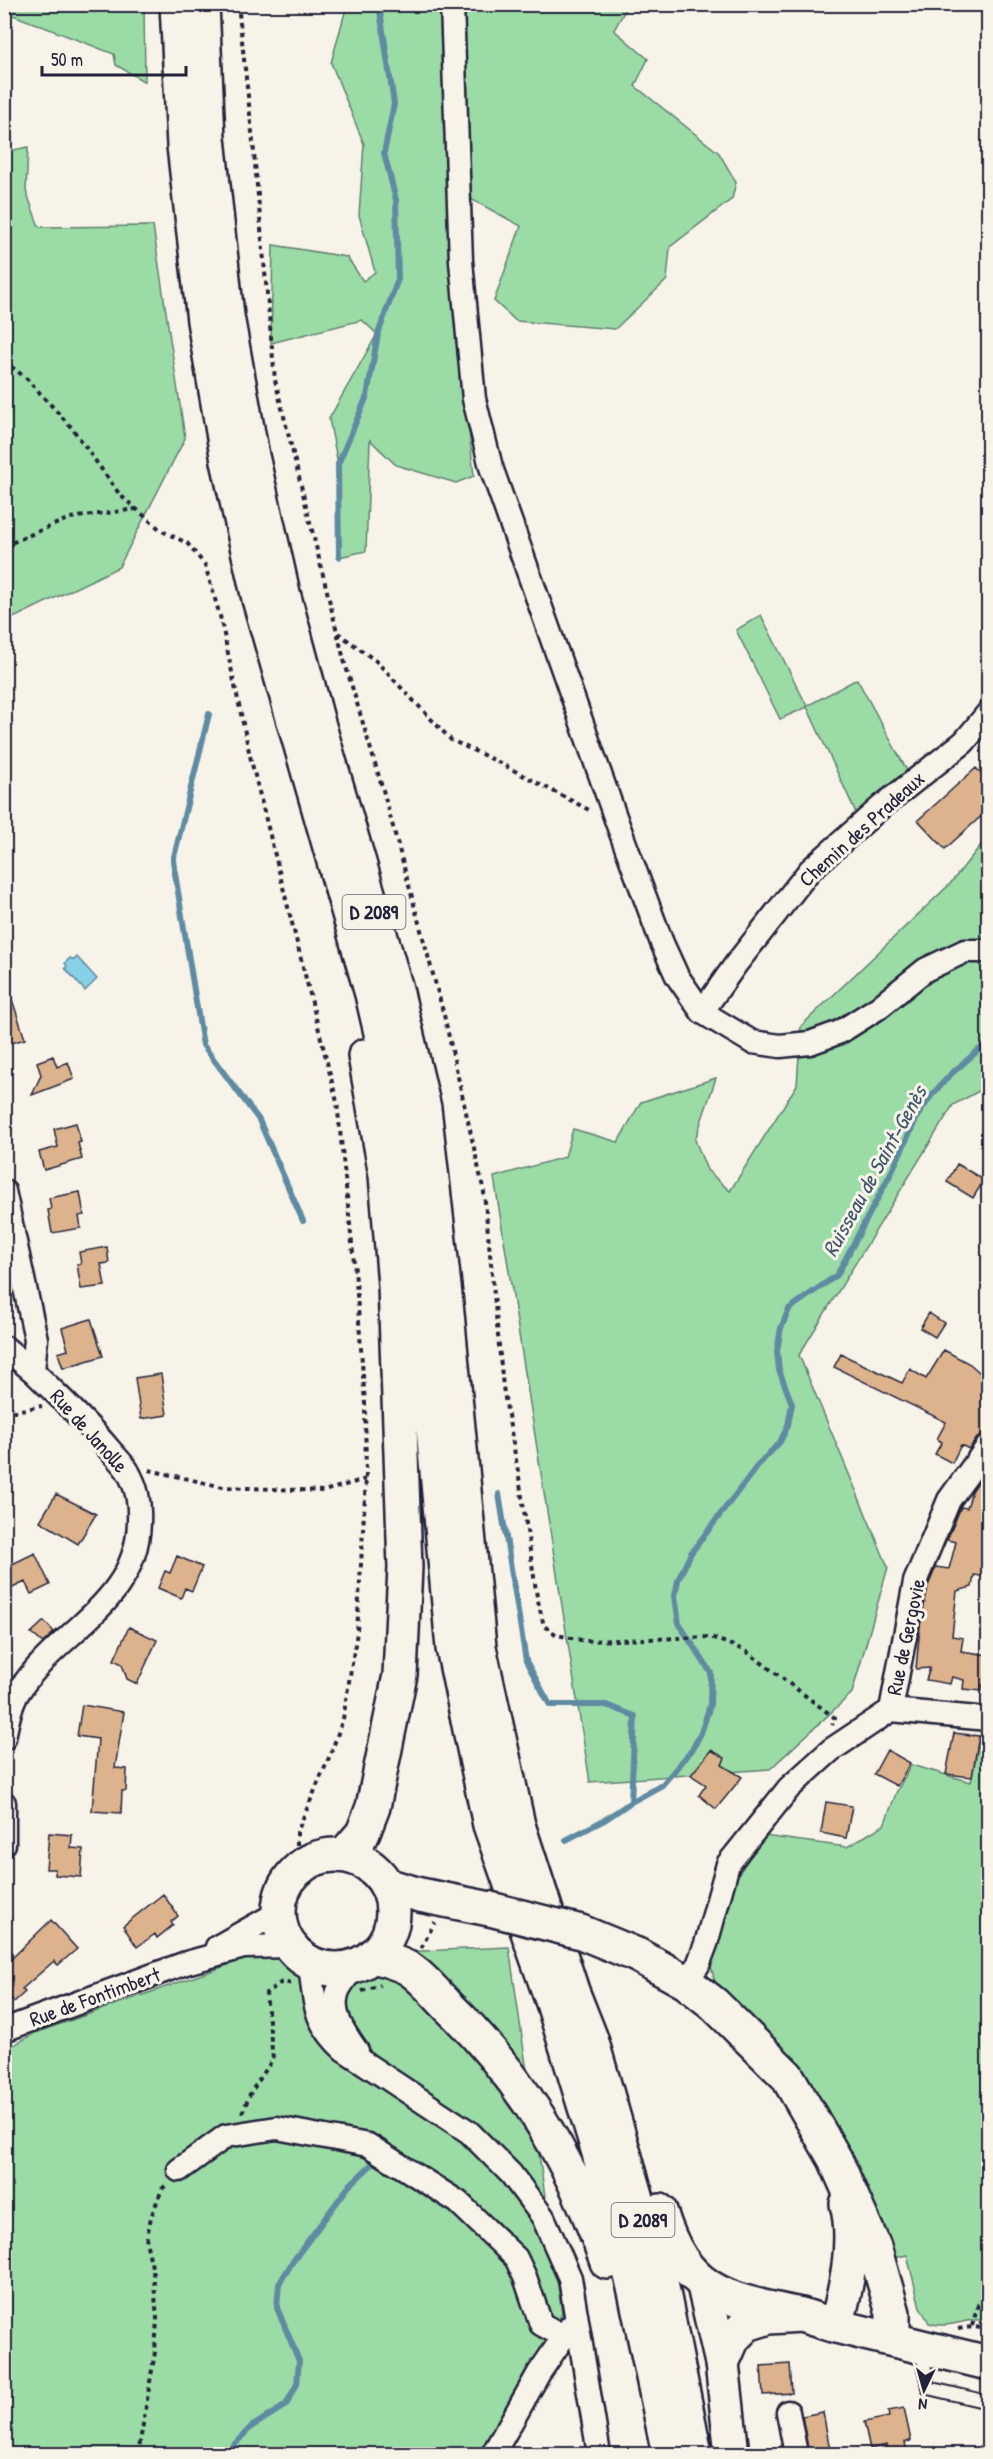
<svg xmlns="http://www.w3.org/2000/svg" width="993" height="2459" font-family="'Patrick Hand',sans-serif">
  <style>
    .green { fill: #9bdca6; stroke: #5e7f70; stroke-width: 1.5 }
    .water { fill: #87d1e7; stroke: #5f8ba2; stroke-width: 1.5 }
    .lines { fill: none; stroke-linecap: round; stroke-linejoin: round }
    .stream { stroke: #5f8ba2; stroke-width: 6 }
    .building { fill: #dcb38d; stroke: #22223b; stroke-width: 1.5 }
    .lane-casing { stroke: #22223b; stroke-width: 16 }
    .street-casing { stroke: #22223b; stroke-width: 27 }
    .secondary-casing { stroke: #22223b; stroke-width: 38 }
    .highway-casing { stroke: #22223b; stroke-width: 38 }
    .path { stroke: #22223b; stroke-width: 4; stroke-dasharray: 4.5 4.5; stroke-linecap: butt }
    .lane { stroke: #f7f3e8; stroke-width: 12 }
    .street { stroke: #f7f3e8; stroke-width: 22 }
    .secondary { stroke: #f7f3e8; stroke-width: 33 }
    .highway { stroke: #f7f3e8; stroke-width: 33 }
    .secondary-bridge-casing { stroke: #22223b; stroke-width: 38; stroke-linecap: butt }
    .secondary-bridge { stroke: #f7f3e8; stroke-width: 33 }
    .labels { text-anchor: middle; stroke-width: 6; stroke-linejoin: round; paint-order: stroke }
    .shield { fill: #f7f3e8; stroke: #62616f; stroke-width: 1.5 }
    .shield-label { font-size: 20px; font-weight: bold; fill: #22223b }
    .street-label { font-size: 21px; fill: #22223b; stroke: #f7f3e8 }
    .water-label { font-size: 22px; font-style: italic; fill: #40576f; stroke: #f7f3e8 }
  </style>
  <rect width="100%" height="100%" fill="#f7f3e8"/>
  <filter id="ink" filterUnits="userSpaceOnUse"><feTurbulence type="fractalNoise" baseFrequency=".0167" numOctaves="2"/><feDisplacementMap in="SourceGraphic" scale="12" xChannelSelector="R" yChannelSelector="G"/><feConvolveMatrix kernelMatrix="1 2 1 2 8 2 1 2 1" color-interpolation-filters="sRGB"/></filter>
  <g filter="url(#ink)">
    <path class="green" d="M4 5H144L145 82 116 65 114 54 5 12Z
      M347 5H628L614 30 648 59 635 86 719 153 736 182 732 199 670 247 667 280 615 329 516 321 494 301 521 226 469 198 458 331 474 476 456 483 396 465 370 440 366 551 339 557 340 474 329 419 377 334 362 320 271 343 273 245 347 257 363 281 375 272 359 215 364 144 331 63Z
      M28 147 26 191 39 227 153 226 185 438 119 567 5 622 4 152Z
      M761 615 807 706 857 679 910 776 858 817 807 707 780 719 736 630Z
      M988 836V1086L953 1105 799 1355 888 1567 852 1693 770 1769 590 1782 494 1177 565 1157 573 1129 618 1142 641 1102 716 1078 695 1140 707 1170 730 1191 797 1085 801 1026 950 884Z
      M982 1727 988 1728V1813L986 1825 988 1827V2321C969 2316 948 2330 929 2323L920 2307 907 2255 885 2260 717 1991 710 1962 738 1875 764 1836 847 1847 884 1825 897 1791 911 1765 971 1782Z
      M509 1947 562 2314 478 2454H5V2050L35 2033 245 1959Z"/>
    <path class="water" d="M77 957 97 979 85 991 65 968 67 966 65 963 70 958 74 960Z"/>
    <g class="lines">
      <path class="stream" d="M339 557 338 464 367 396 378 334 398 279 396 200 384 153 394 104 379 4
        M209 714 173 861 203 1045 259 1120 303 1221
        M499 1494 526 1661 550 1705H606L635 1716 631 1802
        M566 1840 606 1819 631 1802 662 1785 692 1750 701 1733 710 1705 711 1673 679 1624 675 1596 678 1580 691 1553 758 1465 780 1442 788 1425 792 1404 779 1370 777 1351 781 1328 789 1309 837 1275 891 1173 918 1115 931 1096 951 1074 988 1042
        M225 2454 251 2427 286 2405 297 2384 299 2361 277 2308 279 2284 293 2261 349 2186 371 2165"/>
    </g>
    <path class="building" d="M976 768 988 781V810L945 849 918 820Z
      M7 984 25 1039 4 1045V985Z
      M53 1056 57 1067 68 1062 74 1079 32 1095 41 1075 37 1062Z
      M76 1123 81 1142 78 1143 82 1159 44 1170 39 1152 58 1147 54 1129Z
      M957 1164 984 1180 973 1198 947 1182Z
      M80 1192 84 1215 79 1216 81 1228 52 1233 48 1210 51 1209 49 1198Z
      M107 1247 109 1263 101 1264 105 1286 81 1289 77 1264H81L79 1252Z
      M929 1313 944 1323 935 1337 920 1328Z
      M91 1319 103 1356 63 1368 58 1353 68 1350 62 1328Z
      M944 1350 970 1364 988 1380V1433L977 1438 969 1449 961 1445 952 1463 935 1454 942 1442 937 1439 946 1422 834 1367 841 1354 902 1383 910 1369 926 1379Z
      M161 1374 167 1415 141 1419 135 1378Z
      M988 1468V1577L974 1575 972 1587 957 1591 952 1636 963 1638 961 1651 988 1655V1686L982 1685V1691L963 1689 964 1680 952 1677 950 1684 926 1680 930 1668 916 1669 920 1626 928 1586 936 1567 949 1569 956 1542 947 1540 961 1507 967 1508 972 1491Z
      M56 1494 96 1514 78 1544 40 1521Z
      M35 1553 50 1585 31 1594 25 1582 4 1592V1568Z
      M177 1556 202 1567 192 1591 185 1588 181 1598 158 1588 165 1571 170 1573Z
      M44 1621 54 1632 43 1643 31 1633Z
      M129 1627 157 1640 137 1684 127 1679 122 1664 114 1660Z
      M82 1705 124 1712 115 1768 127 1769 126 1791H122L121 1813 92 1811 98 1739 77 1736Z
      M954 1733 979 1736 972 1777 946 1774Z
      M711 1750 725 1758 722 1765 742 1777 716 1809 699 1795 706 1785 691 1775Z
      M887 1750 910 1763 897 1786 874 1774Z
      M826 1802 852 1806 846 1838 821 1833Z
      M49 1833 72 1835 71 1848 83 1849 81 1877 55 1875V1869H46Z
      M163 1894 178 1916 171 1922 173 1925 157 1938 155 1934 137 1947 123 1926Z
      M51 1920 77 1949 58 1965 54 1961 22 1989 25 1992 14 2002 4 1991V1966Z
      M790 2364 792 2393 763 2395 761 2366Z
      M904 2408 911 2441 905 2442 907 2454H888L887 2445 870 2449 864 2422 889 2417 888 2411Z
      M823 2412 830 2450 809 2454 802 2416Z"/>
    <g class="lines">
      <defs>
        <path id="lane" d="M922 2351 928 2388 988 2402"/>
        <path id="street" d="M452 4 461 261 474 399 491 467 618 825 662 943 677 976 702 1012 752 1042 780 1046 810 1043 840 1032 878 1008 925 970 965 951H988
          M702 1012 736 964 810 870 881 807 964 742 988 713
          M4 1191 36 1339 33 1371C59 1397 86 1421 109 1449 115 1456 122 1463 127 1470 137 1487 140 1502 139 1522 137 1604 59 1629 19 1691 10 1704 7 1723 4 1738
          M4 1347 33 1371
          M891 1710 988 1719
          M4 1803V1844
          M217 1947 279 1912
          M310 1962C314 2000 313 2021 343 2049L469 2132 511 2174 543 2217 570 2278 599 2454
          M355 1965C350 1974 339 1985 337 1994 331 2016 346 2035 357 2051
          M686 1982 698 1965 706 1944 728 1864 789 1788 831 1750 891 1710 915 1582 949 1500 988 1446
          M4 2030 186 1963 244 1947 290 1946
          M179 2170 226 2136 277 2128 368 2145 458 2202 516 2258 525 2277 541 2324 563 2336
          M788 2412 796 2454
          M493 2454 539 2373 571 2326"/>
        <path id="secondary" d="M279 1912a57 57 0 1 1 114 0a57 57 0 1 1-114 0Z
          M386 1885 420 1895 490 1909
          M637 1955 686 1982 714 2004 787 2076 835 2159 874 2247 893 2313V2339
          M836 2326C846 2289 857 2242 847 2204
          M732 2454 722 2363 733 2338 747 2324 769 2317 801 2315 836 2326 988 2363"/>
        <path id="highway" d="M177 4 184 146 204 321 228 461 259 599 372 994 399 1110 424 1328 453 1648 490 1825 553 2003 599 2153 635 2291 669 2454
          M202 4 208 138 227 316 252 456 283 593 318 723 396 989 424 1108 447 1313 479 1647 518 1825 572 1991 591 2039 661 2282 695 2454
          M344 1855 363 1833 373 1807 400 1675 405 1567 395 1285 386 1175 365 1056
          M373 1955C384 1960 401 1963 411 1970 424 1979 436 1994 447 2005 521 2076 574 2165 607 2262
          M660 2211C685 2293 723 2299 801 2315
          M704 2286 722 2363"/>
      </defs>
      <use href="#lane" class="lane-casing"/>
      <use href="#street" class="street-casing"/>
      <use href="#secondary" class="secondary-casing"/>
      <use href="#highway" class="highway-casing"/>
      <path class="path" d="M238 4 253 142 275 380 344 660 383 790 444 1015 484 1192 503 1387 519 1477 537 1597 544 1626 557 1635 586 1641 711 1637 746 1651 835 1718 832 1725
        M4 361 26 378 72 428 120 495 162 531 187 543 205 565 220 616 250 756 337 1102 356 1281 365 1403 366 1479 357 1632 343 1719 331 1753 297 1832V1870
        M4 546 70 518 136 509
        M338 633 376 661 451 740 496 761 591 811
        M4 1415 15 1411 42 1406
        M149 1470 223 1487 324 1491 366 1479
        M421 1948 435 1922
        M362 1991 380 1985
        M242 2113 251 2092 273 2059 266 1993 282 1982 294 1984
        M972 2326 978 2305 988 2302
        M958 2329C970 2327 978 2325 988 2332
        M138 2454 155 2352 157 2319 153 2271 146 2241 151 2217 162 2189 167 2184"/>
      <use href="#lane" class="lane"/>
      <use href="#street" class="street"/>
      <use href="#secondary" class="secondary"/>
      <use href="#highway" class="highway"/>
      <defs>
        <path id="secondary-bridge" d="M490 1909 581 1932 637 1955"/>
      </defs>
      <use href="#secondary-bridge" class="secondary-bridge-casing"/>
      <use href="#secondary-bridge" class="secondary-bridge"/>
    </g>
  </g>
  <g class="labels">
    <g class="shield">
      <rect x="342.5" y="895" width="63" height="34" rx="4.5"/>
      <rect x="611.5" y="2203" width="63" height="34" rx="4.5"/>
    </g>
    <g class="shield-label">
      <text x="374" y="919">D 2089</text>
      <text x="643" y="2227">D 2089</text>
    </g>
    <g class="street-label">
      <text transform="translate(862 829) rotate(-42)" y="7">Chemin des Pradeaux</text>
      <text transform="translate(89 1431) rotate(48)" y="7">Rue de Janolle</text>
      <text transform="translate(906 1637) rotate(-78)" y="7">Rue de Gergovie</text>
      <text transform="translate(95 1997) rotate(-20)" y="7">Rue de Fontimbert</text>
    </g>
    <g class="water-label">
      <text transform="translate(874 1171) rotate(-61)" y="8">Ruisseau de Saint-Genès</text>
    </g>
  </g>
  <rect width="993" height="2459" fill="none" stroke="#f7f3e8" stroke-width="24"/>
  <rect x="12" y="12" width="969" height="2435" fill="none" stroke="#22223b" stroke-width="2" filter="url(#ink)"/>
  <g transform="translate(924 2390) rotate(185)" stroke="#f7f3e8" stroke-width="4.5" paint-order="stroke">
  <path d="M0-4.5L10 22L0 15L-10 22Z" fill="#22223b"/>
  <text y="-9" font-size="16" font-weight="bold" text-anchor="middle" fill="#22223b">N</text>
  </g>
  <path d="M42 66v9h144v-9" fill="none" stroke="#22223b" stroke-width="3"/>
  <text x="51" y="66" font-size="18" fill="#22223b" stroke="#f7f3e8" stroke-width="4.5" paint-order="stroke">50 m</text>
</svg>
